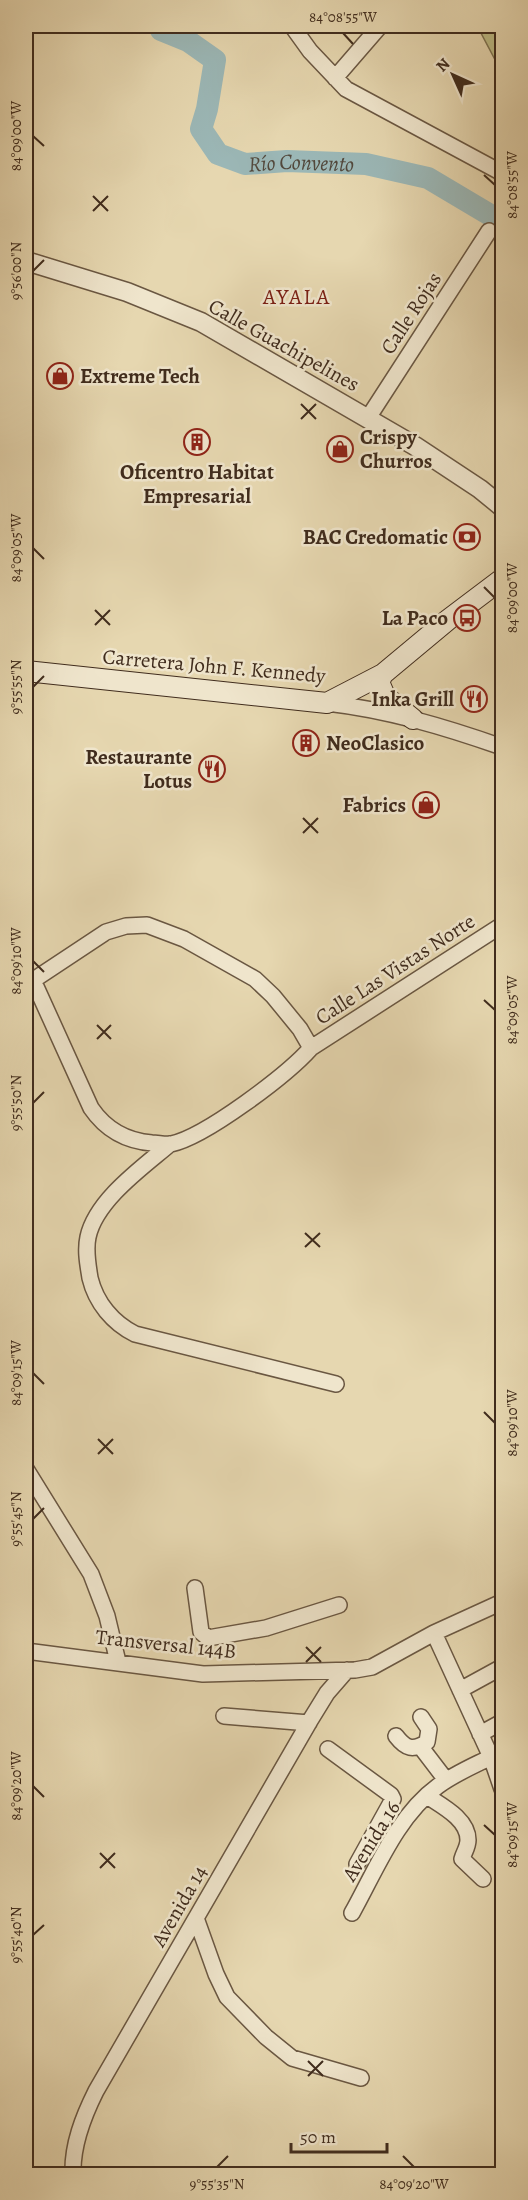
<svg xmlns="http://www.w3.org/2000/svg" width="528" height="2200" font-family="Alegreya,serif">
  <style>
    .green { fill: #bdbc86; stroke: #7e7452; stroke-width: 1.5 }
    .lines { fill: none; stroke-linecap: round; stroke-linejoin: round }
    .river { stroke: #9bb7b6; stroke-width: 22 }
    .minor-casing { stroke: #6a5742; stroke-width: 18 }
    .tertiary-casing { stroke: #6a5742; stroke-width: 21 }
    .secondary-casing { stroke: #402c1d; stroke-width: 22 }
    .minor { stroke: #efe5cc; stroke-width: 15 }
    .tertiary { stroke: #efe5cc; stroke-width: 18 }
    .secondary { stroke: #efe5cc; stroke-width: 20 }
    .ticks { fill: none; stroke: #402c1d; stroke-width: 2 }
    .labels { text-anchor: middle; stroke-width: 5; stroke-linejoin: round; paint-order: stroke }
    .street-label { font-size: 21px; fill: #402c1d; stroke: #efe5cc }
    .poi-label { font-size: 21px; font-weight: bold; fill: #402c1d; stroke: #efe5cc; text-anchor: end }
    .water-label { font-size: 22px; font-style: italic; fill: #52483c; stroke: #efe5cc }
    .neighbourhood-label { font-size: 22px; letter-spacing: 1.5px; fill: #7a1f14; stroke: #efe5cc }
    .neatline { fill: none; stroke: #402c1d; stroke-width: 2 }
    .ticks-label { font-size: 15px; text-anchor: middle; fill: #402c1d }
  </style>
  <rect width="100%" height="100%" fill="#e6d7b0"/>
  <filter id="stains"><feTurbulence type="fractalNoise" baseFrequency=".00333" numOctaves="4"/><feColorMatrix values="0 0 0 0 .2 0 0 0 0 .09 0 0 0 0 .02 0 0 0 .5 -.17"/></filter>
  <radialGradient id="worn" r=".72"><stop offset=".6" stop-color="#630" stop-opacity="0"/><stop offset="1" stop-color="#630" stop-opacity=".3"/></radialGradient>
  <path class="green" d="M487 26H502V73L481 33Z"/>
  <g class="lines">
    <path class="river" id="s1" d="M160 26 161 30 188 41 215 60 207 109 201 129 218 154 245 164 287 161 366 164 428 178 502 222"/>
    <defs>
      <path id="minor" d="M292 26 310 51 346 89 502 173
        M335 78 380 26
        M368 418 489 231
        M327 703C388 710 445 727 502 747
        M33 980 91 1108C106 1130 126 1141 152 1143 158 1143 165 1145 171 1144 205 1137 287 1075 311 1048
        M26 985 106 932 126 926 147 925 184 939 255 979 273 996 300 1029 311 1048 502 925
        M170 1144C143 1167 96 1200 88 1237 85 1251 88 1265 90 1278 96 1303 113 1323 135 1334L336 1384
        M26 1469 91 1574 107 1616 118 1662
        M195 1588 201 1632 208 1638 266 1628 339 1605
        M434 1633 491 1757 502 1789
        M26 1651 203 1674 355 1670 372 1667 434 1633 502 1602
        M460 1690 502 1667
        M224 1716 309 1723
        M480 1734 502 1722
        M396 1736C406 1749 413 1751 427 1742L429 1729 421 1717
        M420 1746 446 1780
        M328 1749 391 1795 393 1799 357 1864
        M427 1796C442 1806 468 1819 468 1840 468 1847 464 1852 462 1859L483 1879
        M352 1913C376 1870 397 1816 438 1786 454 1774 473 1766 491 1757
        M196 1918 216 1974 227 1997 266 2037 292 2058 361 2078
        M73 2174C72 2145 83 2117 96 2091L311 1719 327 1693 347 1670"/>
      <path id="tertiary" d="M26 261 127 292 201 322 415 446 480 489 502 507"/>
      <path id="secondary" d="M26 671 327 703 383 674 449 619 502 579
        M383 674 379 682 385 696 413 719"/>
    </defs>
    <use href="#minor" class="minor-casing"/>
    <use href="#tertiary" class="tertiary-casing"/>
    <use href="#secondary" class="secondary-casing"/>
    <use href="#minor" class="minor"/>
    <use href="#tertiary" class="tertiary"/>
    <use href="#secondary" class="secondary"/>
  </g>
  <path class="ticks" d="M343 33 353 44M33 136 44 146M484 175 495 185M93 196 108 211M93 211 108 196M33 271 44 260M301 404 316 419M301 419 316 404M33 548 44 559M484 587 495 598M95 610 110 625M95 625 110 610M33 687 44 676M303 818 318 833M303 833 318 818M33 961 44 972M484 1000 495 1010M97 1025 111 1039M97 1039 111 1025M33 1103 44 1092M305 1233 320 1247M305 1247 320 1233M33 1373 44 1384M484 1412 495 1423M98 1439 113 1454M98 1454 113 1439M33 1519 44 1508M306 1647 321 1662M306 1662 321 1647M33 1786 44 1797M484 1825 495 1835M100 1853 115 1868M100 1868 115 1853M33 1935 44 1925M308 2061 323 2076M308 2076 323 2061M403 2156 414 2167M217 2167 228 2156"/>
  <defs>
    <symbol id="shop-ring" viewBox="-11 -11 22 22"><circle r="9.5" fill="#efe5cc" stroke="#8f2418" stroke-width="1.5"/><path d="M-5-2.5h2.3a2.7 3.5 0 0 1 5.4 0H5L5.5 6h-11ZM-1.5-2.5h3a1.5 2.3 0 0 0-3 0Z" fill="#8f2418"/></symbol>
    <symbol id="building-ring" viewBox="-11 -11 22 22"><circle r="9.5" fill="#efe5cc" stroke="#8f2418" stroke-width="1.5"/><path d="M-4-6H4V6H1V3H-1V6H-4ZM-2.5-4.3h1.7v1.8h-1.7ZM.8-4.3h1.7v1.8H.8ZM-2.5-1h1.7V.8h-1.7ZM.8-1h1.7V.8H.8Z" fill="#8f2418"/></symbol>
    <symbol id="bank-ring" viewBox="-11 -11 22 22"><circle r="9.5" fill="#efe5cc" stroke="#8f2418" stroke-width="1.5"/><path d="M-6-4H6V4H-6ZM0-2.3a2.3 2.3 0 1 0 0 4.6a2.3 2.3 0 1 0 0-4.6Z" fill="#8f2418"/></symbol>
    <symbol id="bus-ring" viewBox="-11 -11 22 22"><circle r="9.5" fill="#efe5cc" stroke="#8f2418" stroke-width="1.5"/><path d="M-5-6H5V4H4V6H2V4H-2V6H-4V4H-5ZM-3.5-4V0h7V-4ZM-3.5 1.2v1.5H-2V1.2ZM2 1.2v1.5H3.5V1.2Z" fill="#8f2418"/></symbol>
    <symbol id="restaurant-ring" viewBox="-11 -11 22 22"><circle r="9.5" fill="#efe5cc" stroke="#8f2418" stroke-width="1.5"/><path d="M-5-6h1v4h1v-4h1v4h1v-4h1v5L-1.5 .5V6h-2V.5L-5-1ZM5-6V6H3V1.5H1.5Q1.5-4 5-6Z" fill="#8f2418"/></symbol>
  </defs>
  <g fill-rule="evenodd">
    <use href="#shop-ring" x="45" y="361" width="30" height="30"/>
    <use href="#building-ring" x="182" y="427" width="30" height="30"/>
    <use href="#shop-ring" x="325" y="434" width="30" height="30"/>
    <use href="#bank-ring" x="452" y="522" width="30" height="30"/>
    <use href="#bus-ring" x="452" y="603" width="30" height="30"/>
    <use href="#restaurant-ring" x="459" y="684" width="30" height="30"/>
    <use href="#building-ring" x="291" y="728" width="30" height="30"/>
    <use href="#restaurant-ring" x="197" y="754" width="30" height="30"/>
    <use href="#shop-ring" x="411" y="790" width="30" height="30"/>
  </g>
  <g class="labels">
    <g class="street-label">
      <text transform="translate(411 313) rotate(-57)" y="7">Calle Rojas</text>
      <text transform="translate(284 345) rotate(29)" y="7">Calle Guachipelines</text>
      <text transform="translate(214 666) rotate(5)" y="7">Carretera John F. Kennedy</text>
      <text transform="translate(395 969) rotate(-33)" y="7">Calle Las Vistas Norte</text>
      <text transform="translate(166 1644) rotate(6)" y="7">Transversal 144B</text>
      <text transform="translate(371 1841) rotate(-58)" y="7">Avenida 16</text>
      <text transform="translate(179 1906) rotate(-60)" y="7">Avenida 14</text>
    </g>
    <g class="poi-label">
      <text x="80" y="383" text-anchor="start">Extreme Tech</text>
      <text x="360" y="444" text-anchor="start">Crispy<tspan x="360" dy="24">Churros</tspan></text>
      <text x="197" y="479" text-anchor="middle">Oficentro Habitat<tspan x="197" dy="24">Empresarial</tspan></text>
      <text x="448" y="544">BAC Credomatic</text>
      <text x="448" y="625">La Paco</text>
      <text x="454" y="706">Inka Grill</text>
      <text x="326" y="750" text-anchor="start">NeoClasico</text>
      <text x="192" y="764">Restaurante<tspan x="192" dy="24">Lotus</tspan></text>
      <text x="406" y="812">Fabrics</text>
    </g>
    <g class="water-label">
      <text dy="8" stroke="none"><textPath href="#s1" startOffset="252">Río Convento</textPath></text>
    </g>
    <g class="neighbourhood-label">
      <text x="297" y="304">AYALA</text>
    </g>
  </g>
  <rect width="528" height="2200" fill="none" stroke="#e6d7b0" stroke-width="66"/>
  <g transform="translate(453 75) rotate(315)" stroke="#efe5cc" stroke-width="4.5" paint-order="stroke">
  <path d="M0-4.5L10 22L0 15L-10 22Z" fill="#402c1d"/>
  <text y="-9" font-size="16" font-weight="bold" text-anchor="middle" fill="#402c1d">N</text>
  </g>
  <path d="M291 2143v9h96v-9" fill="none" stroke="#402c1d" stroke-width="3"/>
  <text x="300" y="2143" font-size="18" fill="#402c1d" stroke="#efe5cc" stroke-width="4.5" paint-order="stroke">50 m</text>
  <rect x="33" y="33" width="462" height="2134" class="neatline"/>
  <g class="ticks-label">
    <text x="343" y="22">84°08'55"W</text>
    <text transform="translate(16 136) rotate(-90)" y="5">84°09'00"W</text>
    <text transform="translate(512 185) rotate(-90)" y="5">84°08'55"W</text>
    <text transform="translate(16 271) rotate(-90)" y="5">9°56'00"N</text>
    <text transform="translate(16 548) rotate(-90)" y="5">84°09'05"W</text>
    <text transform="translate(512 598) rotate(-90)" y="5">84°09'00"W</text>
    <text transform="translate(16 687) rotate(-90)" y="5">9°55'55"N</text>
    <text transform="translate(16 961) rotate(-90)" y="5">84°09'10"W</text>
    <text transform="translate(512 1010) rotate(-90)" y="5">84°09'05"W</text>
    <text transform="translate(16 1103) rotate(-90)" y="5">9°55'50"N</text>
    <text transform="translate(16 1373) rotate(-90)" y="5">84°09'15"W</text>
    <text transform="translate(512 1423) rotate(-90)" y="5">84°09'10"W</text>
    <text transform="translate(16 1519) rotate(-90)" y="5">9°55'45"N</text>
    <text transform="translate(16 1786) rotate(-90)" y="5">84°09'20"W</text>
    <text transform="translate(512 1835) rotate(-90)" y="5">84°09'15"W</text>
    <text transform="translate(16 1935) rotate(-90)" y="5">9°55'40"N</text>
    <text x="217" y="2189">9°55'35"N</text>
    <text x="414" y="2189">84°09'20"W</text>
  </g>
  <rect width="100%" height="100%" filter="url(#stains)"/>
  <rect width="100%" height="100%" fill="url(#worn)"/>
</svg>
